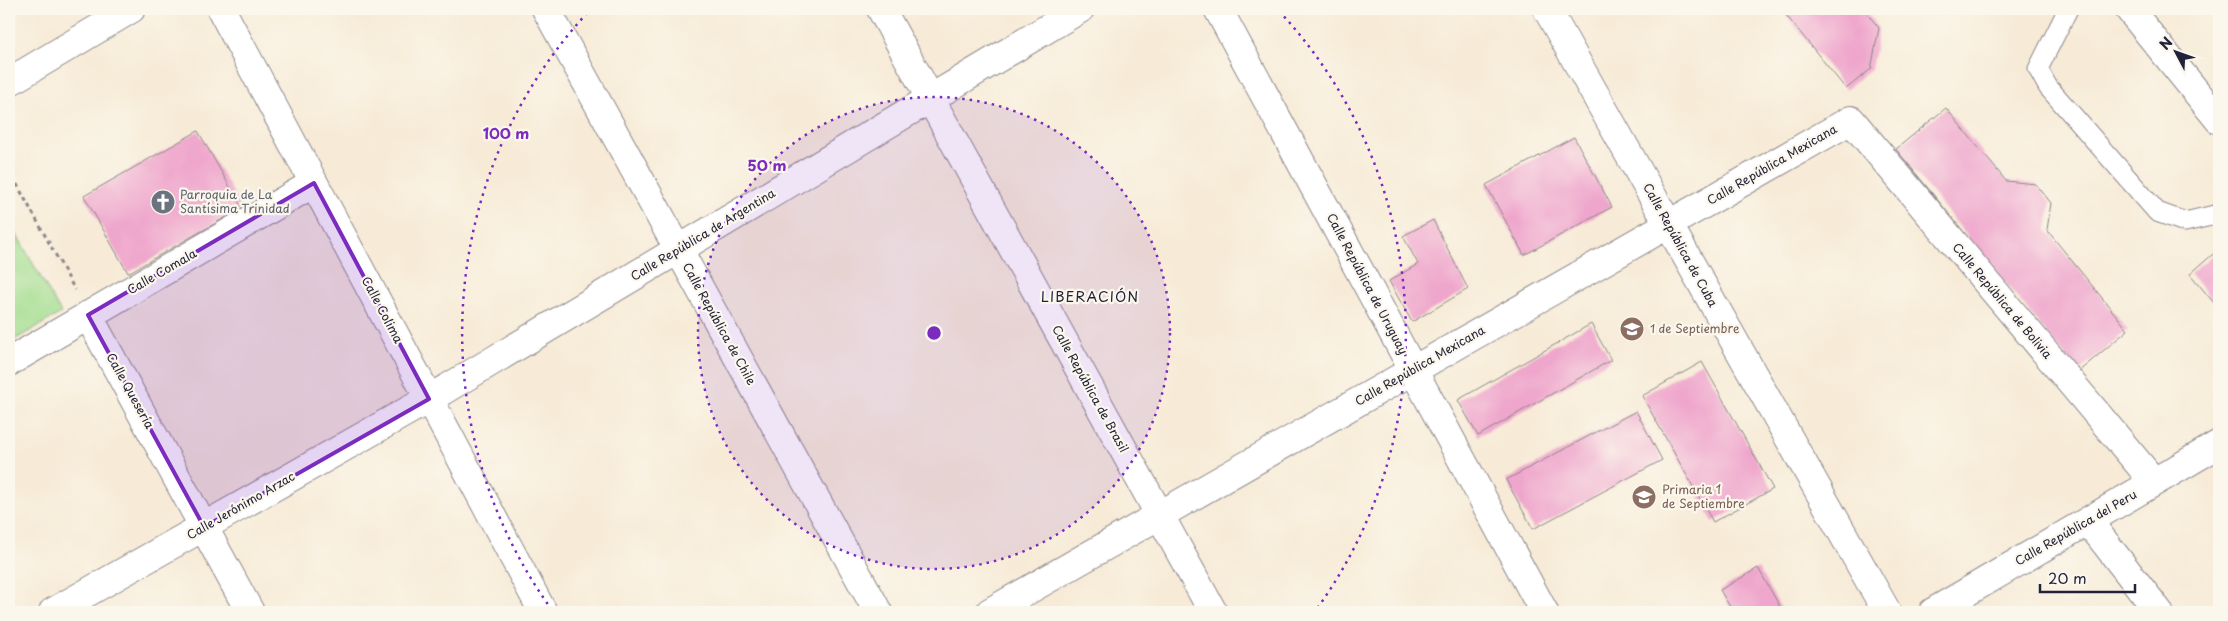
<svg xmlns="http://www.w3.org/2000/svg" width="2228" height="621" font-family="'Playpen Sans',sans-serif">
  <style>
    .green { fill: #a3dd8f; stroke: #628065 }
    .building { fill: #efa6cc }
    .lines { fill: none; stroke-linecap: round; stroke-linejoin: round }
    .service-casing { stroke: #8c8689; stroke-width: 21 }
    .minor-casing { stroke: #8c8689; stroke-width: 30 }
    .tertiary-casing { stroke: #8c8689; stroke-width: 30 }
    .path { stroke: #8c8689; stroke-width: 3; stroke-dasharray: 4 4; stroke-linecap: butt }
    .service { stroke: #fff; stroke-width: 19 }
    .minor { stroke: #fff; stroke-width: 28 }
    .tertiary { stroke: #fff; stroke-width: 28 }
    .marked { fill: #7b2cbf; fill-opacity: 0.2; stroke: #7b2cbf; stroke-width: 4; stroke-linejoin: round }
    .ring { fill: none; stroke: #7b2cbf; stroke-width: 2.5; stroke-dasharray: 2.5 5 }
    .labels { text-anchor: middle; stroke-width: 4.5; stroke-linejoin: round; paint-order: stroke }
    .street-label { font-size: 12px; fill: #22223b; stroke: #fbf7ec }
    .worship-label { font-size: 12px; fill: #5b616d; stroke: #fbf7ec; text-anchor: start }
    .education-label { font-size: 12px; fill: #785e54; stroke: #fbf7ec; text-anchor: start }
    .neighbourhood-label { font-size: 14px; letter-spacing: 1px; fill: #22223b; stroke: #fbf7ec }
    .centre { fill: #7b2cbf; stroke: #fbf7ec; stroke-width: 2.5 }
    .ring-label { font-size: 15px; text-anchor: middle; font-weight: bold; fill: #7b2cbf; stroke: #fbf7ec; stroke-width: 4.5; stroke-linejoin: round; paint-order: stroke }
  </style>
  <rect width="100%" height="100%" fill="#fbf7ec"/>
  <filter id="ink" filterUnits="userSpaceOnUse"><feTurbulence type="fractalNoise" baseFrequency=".02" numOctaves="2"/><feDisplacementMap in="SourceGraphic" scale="10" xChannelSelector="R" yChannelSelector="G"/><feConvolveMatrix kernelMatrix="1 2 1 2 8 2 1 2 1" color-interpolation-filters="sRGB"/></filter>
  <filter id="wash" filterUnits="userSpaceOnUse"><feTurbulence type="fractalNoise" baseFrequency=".0096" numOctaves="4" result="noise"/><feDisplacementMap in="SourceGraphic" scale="20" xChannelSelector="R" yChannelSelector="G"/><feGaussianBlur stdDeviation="1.12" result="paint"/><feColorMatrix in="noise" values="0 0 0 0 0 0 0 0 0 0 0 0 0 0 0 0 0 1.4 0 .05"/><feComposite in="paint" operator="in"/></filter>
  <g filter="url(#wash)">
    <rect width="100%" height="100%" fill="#f7ebd7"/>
    <path class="green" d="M9 221 61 313 9 343Z"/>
    <g id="blocks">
      <path class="building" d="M1781 9H1866V12L1879 28 1871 69 1846 89Z
        M1946 108 2006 181 2036 184 2051 203 2047 230 2128 330 2078 372 1896 149Z
        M198 131 242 208 128 273 84 196Z
        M1574 137 1612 207 1524 255 1486 185Z
        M1433 220 1468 289 1412 322 1389 281 1418 264 1403 236Z
        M2219 249V309L2190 274Z
        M1591 324 1611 360 1478 436 1458 400Z
        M1702 362 1773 489 1713 522 1642 396Z
        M1636 411 1662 460 1533 529 1506 480Z
        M1758 568 1783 612H1733L1720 590Z"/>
    </g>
  </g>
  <g filter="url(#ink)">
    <use href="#blocks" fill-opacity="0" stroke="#8c8689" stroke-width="1"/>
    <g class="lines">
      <defs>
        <path id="service" d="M2068 9 2038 69 2048 87 2157 212 2185 222 2219 214"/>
        <path id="minor" d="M221 9 543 612
          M546 9 878 612
          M881 9 1213 612
          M1218 9 1544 612
          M1547 9 1887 612
          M9 82 131 9
          M88 315 250 612
          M9 362 314 183
          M2088 521 2159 612
          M53 612 429 399 1080 9
          M990 612 1851 120 2154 482
          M1933 612 2219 444"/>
        <path id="tertiary" d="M2129 9 2219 120"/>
      </defs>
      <use href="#service" class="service-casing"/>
      <use href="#minor" class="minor-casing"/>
      <use href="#tertiary" class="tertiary-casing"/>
      <path class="path" d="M9 170 75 290"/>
      <use href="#service" class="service"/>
      <use href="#minor" class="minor"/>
      <use href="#tertiary" class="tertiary"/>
    </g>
  </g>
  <path class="marked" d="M314 183 429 399 204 527 88 315Z"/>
  <circle cx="934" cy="333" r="236" fill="#7b2cbf" fill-opacity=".12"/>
  <g class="ring">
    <circle cx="934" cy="333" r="236"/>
    <path d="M552 610A472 472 0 0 1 589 11M1279 11A472 472 0 0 1 1316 610"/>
  </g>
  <defs>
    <symbol id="church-disc" viewBox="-11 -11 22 22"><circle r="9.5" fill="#6b7280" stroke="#fbf7ec"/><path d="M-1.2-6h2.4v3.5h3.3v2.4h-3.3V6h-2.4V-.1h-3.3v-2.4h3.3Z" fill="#fff"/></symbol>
    <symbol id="school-disc" viewBox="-11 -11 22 22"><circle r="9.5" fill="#8d6e63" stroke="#fbf7ec"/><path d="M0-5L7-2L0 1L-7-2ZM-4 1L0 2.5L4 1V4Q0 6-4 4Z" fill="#fff"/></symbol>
  </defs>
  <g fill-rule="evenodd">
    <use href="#church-disc" x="149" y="188" width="28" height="28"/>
    <use href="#school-disc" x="1618" y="315" width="28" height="28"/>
    <use href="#school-disc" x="1630" y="483" width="28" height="28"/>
  </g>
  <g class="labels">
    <g class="street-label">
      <text transform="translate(1772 165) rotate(-30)" y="4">Calle República Mexicana</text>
      <text transform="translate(703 235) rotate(-31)" y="4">Calle República de Argentina</text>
      <text transform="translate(1680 245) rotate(61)" y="4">Calle República de Cuba</text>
      <text transform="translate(162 272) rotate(-30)" y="4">Calle Comala</text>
      <text transform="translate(1367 284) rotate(62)" y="4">Calle República de Uruguay</text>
      <text transform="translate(2002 301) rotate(50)" y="4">Calle República de Bolivia</text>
      <text transform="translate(382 310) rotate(62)" y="4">Calle Colima</text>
      <text transform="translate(719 324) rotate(61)" y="4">Calle República de Chile</text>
      <text transform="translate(1420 366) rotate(-30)" y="4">Calle República Mexicana</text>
      <text transform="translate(1090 389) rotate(61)" y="4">Calle República de Brasil</text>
      <text transform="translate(130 391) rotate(61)" y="4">Calle Quesería</text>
      <text transform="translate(241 506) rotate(-30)" y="4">Calle Jerónimo Arzac</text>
      <text transform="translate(2076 528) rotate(-30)" y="4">Calle República del Peru</text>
    </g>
    <g class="worship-label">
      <text x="180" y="199">Parroquia de La<tspan x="180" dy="14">Santísima Trinidad</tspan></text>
    </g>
    <g class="education-label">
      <text x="1650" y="333">1 de Septiembre</text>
      <text x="1662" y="494">Primaria 1<tspan x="1662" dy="14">de Septiembre</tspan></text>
    </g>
    <g class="neighbourhood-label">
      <text x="1090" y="302">LIBERACIÓN</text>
    </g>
  </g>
  <circle cx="934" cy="333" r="8" class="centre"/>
  <g class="ring-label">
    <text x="506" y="139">100 m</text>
    <text x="767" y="171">50 m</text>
  </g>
  <rect width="2228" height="621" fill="none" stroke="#fbf7ec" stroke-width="30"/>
  <g transform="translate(2176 52) rotate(311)" stroke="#fbf7ec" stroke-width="4" paint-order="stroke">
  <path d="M0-4L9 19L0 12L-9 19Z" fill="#22223b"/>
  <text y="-8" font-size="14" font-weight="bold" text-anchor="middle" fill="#22223b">N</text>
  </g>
  <path d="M2040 584v8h95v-8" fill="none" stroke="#22223b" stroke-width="2.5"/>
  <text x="2048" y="584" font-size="15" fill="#22223b" stroke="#fbf7ec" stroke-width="4" paint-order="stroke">20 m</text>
</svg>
